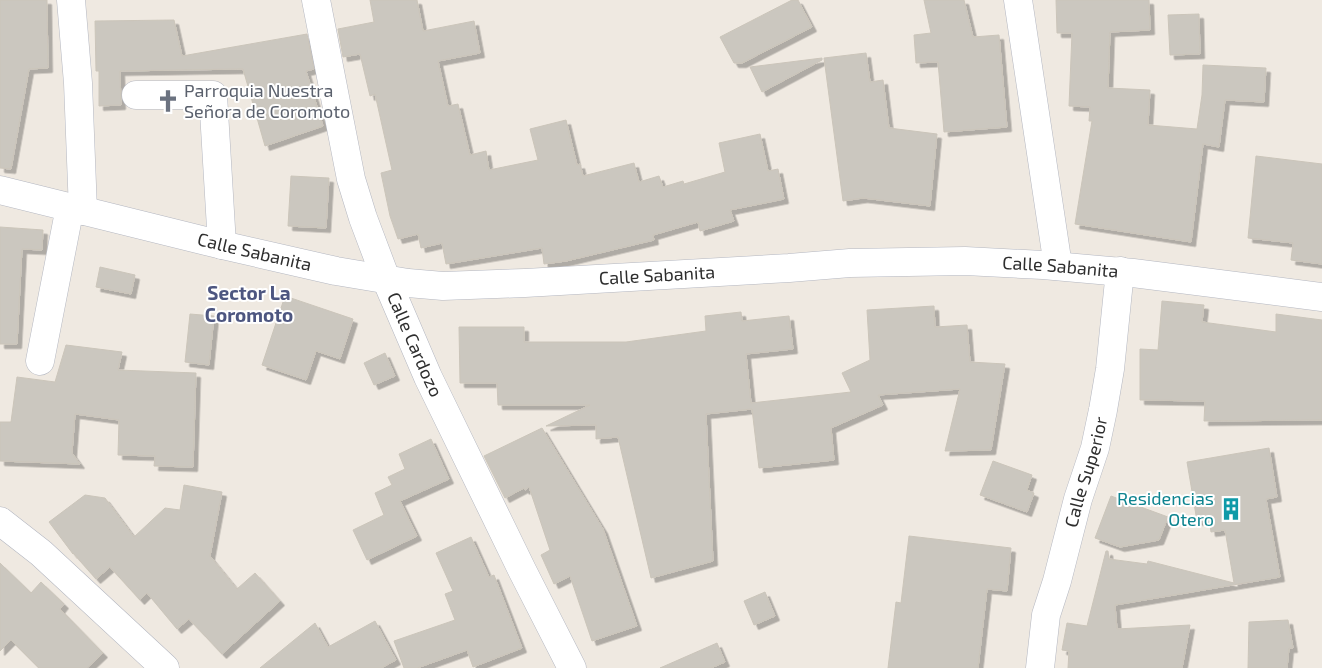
<svg xmlns="http://www.w3.org/2000/svg" width="1322" height="668" font-family="'Exo 2',sans-serif">
  <style>
    .building { fill: #cbc7bf; stroke: #cbc5ba; filter: url(#shadow) }
    .lines { fill: none; stroke-linecap: round; stroke-linejoin: round }
    .minor-casing { stroke: #b4b7c1; stroke-width: 29 }
    .minor { stroke: #fff; stroke-width: 28 }
    .labels { text-anchor: middle; stroke-width: 4; stroke-linejoin: round; paint-order: stroke }
    .worship-label { font-size: 18px; fill: #5b616d; stroke: #fff; text-anchor: start }
    .street-label { font-size: 18px; fill: #2e2e2e; stroke: #fff }
    .culture-label { font-size: 18px; fill: #0d838f; stroke: #fff; text-anchor: end }
    .neighbourhood-label { font-size: 19px; font-weight: bold; fill: #4d5680; stroke: #fff }
  </style>
  <defs>
    <filter id="shadow"><feDropShadow dx="4.5" dy="4.5" stdDeviation="0" flood-color="#0004"/></filter>
  </defs>
  <rect width="100%" height="100%" fill="#efe9e1"/>
  <path class="building" d="M0 0H47L48 68 29 69 11 169 0 168Z
    M370 0H417L423 31 474 21 480 53 438 61 448 106 458 104 470 155 486 151 489 170 538 160 530 129 566 120 577 165 580 164 583 176 634 163 639 182 659 176 663 187 683 181 684 184 725 172 719 143 760 134 768 171 778 169 784 199 730 210 734 221 700 231 698 222 653 235 654 240 566 261 544 264 542 248 446 264 442 243 421 248 418 234 398 239 390 216 381 173 392 170 375 94 370 96 360 54 343 57 338 29 374 22Z
    M792 0H798L812 27 742 63H734L720 37Z
    M924 0H964L973 37 999 35 1007 127 944 132 938 62 916 63 914 35 931 33Z
    M1056 0H1149L1150 30 1110 32 1108 88 1150 90 1148 125 1197 129 1202 95 1203 65 1266 68 1264 102 1225 100 1219 147 1203 144 1191 242 1075 224 1092 121H1089L1090 107 1069 106 1072 33H1057Z
    M1199 14 1200 54 1170 55 1168 15Z
    M174 20 182 56 307 34 314 69 306 71 323 126 265 146 243 69 120 71 121 105 99 106V71H96L95 21Z
    M866 53 870 82 883 80 889 128 937 134 930 206 863 198 843 201 824 58Z
    M822 58V60L762 92 750 67Z
    M1256 156 1322 164V264L1291 260 1293 243 1248 238Z
    M291 176 329 178 326 228 288 226Z
    M0 227 43 230 42 250 22 249 17 344H0Z
    M100 267 135 275 131 294 96 287Z
    M285 296 353 319 340 359 316 351 306 380 262 365Z
    M1162 301 1204 305 1202 322 1276 332V314L1322 320V420L1204 421 1205 401 1140 400V349L1158 350Z
    M934 306 935 327 967 325 970 362 1005 364 991 450 945 451 960 389 878 395 883 405 831 428 834 460 759 468 752 409 706 414 713 561 651 578 618 437 596 439V425L546 426 590 405H498L497 383H460L459 327H524V342H626L706 331 705 316 741 312 742 321 789 316 793 349 746 354 751 403 851 392 842 373 870 360 867 310Z
    M190 314 214 316 209 365 185 362Z
    M66 345 122 352 118 370 196 373 193 467 154 466 155 456 118 455 119 420 75 414 72 453 80 464 0 461V422H11L17 377 55 382Z
    M385 353 395 376 374 385 364 363Z
    M542 428 603 529 637 626 592 641 570 576 554 584 541 555 550 550 529 487 525 490 524 488 505 498 484 456Z
    M431 439 449 479 400 501 417 536 367 560 353 530 384 515 375 493 392 485 388 477 405 469 399 454Z
    M1269 448 1277 497 1266 499 1280 577 1115 605 1117 629 1190 625 1182 668H1068L1069 651 1062 650 1067 623 1087 626 1106 551H1108L1109 559 1147 564 1148 561 1234 583 1225 530 1211 532 1209 519 1197 521 1187 462Z
    M993 461 1032 475 1027 490 1034 493 1027 512 980 495Z
    M184 485 222 492 210 556 237 589 255 573 280 601 222 654 189 619 177 629 147 593 140 600 110 567 96 579 73 553V554L49 522 85 495 105 498 134 537 165 508 180 510Z
    M1111 496 1168 517 1159 540 1120 547 1095 538Z
    M909 536 1011 548 1007 591 987 589 978 668H888L896 602 901 603Z
    M471 537 489 577 494 575 522 648 473 667 467 650 417 668H404L394 641 455 620 445 594 453 591 436 553Z
    M0 563 31 593 41 582 64 604 60 609 103 653 87 668H39L11 640 0 651Z
    M765 592 775 616 754 625 744 601Z
    M1288 620 1293 648H1289L1287 668H1248L1249 622Z
    M375 621 396 660 381 668H260L315 623 328 647Z
    M717 643 725 662 711 668H660Z"/>
  <g class="lines">
    <defs>
      <g id="minor">
        <path d="M71 0 78 83 83 211"/>
        <path id="s1" d="M316 0 351 179 363 218 386 279 428 377 522 570 572 668"/>
        <path d="M1018 0 1058 266"/>
        <path d="M136 95H213L222 245"/>
        <path id="s2" d="M0 190 222 245 336 271 408 283 443 286 525 283 789 268 850 263 965 261 1043 265 1133 273 1322 297"/>
        <path d="M40 361 70 207"/>
        <path d="M0 521 41 553 165 668"/>
        <path id="s3" d="M1040 668 1046 615 1057 581 1078 499 1095 448 1103 410 1110 369 1120 271"/>
      </g>
    </defs>
    <use href="#minor" class="minor-casing"/>
    <use href="#minor" class="minor"/>
  </g>
  <defs>
    <symbol id="church-bare" viewBox="-9 -9 18 18"><path d="M-1.2-6h2.4v3.5h3.3v2.4h-3.3V6h-2.4V-.1h-3.3v-2.4h3.3Z" fill="#6b7280" stroke="#fff" stroke-width="2.5" paint-order="stroke"/></symbol>
    <symbol id="building-bare" viewBox="-9 -9 18 18"><path d="M-4-6H4V6H1V3H-1V6H-4ZM-2.5-4.3h1.7v1.8h-1.7ZM.8-4.3h1.7v1.8H.8ZM-2.5-1h1.7V.8h-1.7ZM.8-1h1.7V.8H.8Z" fill="#0f9aa8" stroke="#fff" stroke-width="2.5" paint-order="stroke"/></symbol>
  </defs>
  <g fill-rule="evenodd">
    <use href="#church-bare" x="152" y="85" width="32" height="32"/>
    <use href="#building-bare" x="1215" y="493" width="32" height="32"/>
  </g>
  <g class="labels">
    <g class="worship-label">
      <text x="184" y="97">Parroquia Nuestra<tspan x="184" dy="21">Señora de Coromoto</tspan></text>
    </g>
    <g class="street-label">
      <text dy="6" stroke="none"><textPath href="#s2" startOffset="262">Calle Sabanita</textPath></text>
      <text dy="6" stroke="none"><textPath href="#s2" startOffset="1072">Calle Sabanita</textPath></text>
      <text dy="6" stroke="none"><textPath href="#s2" startOffset="668">Calle Sabanita</textPath></text>
      <text dy="6" stroke="none"><textPath href="#s1" startOffset="360">Calle Cardozo</textPath></text>
      <text dy="6" stroke="none"><textPath href="#s3" startOffset="202">Calle Superior</textPath></text>
    </g>
    <g class="culture-label">
      <text x="1214" y="505">Residencias<tspan x="1214" dy="21">Otero</tspan></text>
    </g>
    <g class="neighbourhood-label">
      <text x="249" y="300">Sector La<tspan x="249" dy="22">Coromoto</tspan></text>
    </g>
  </g>
</svg>
